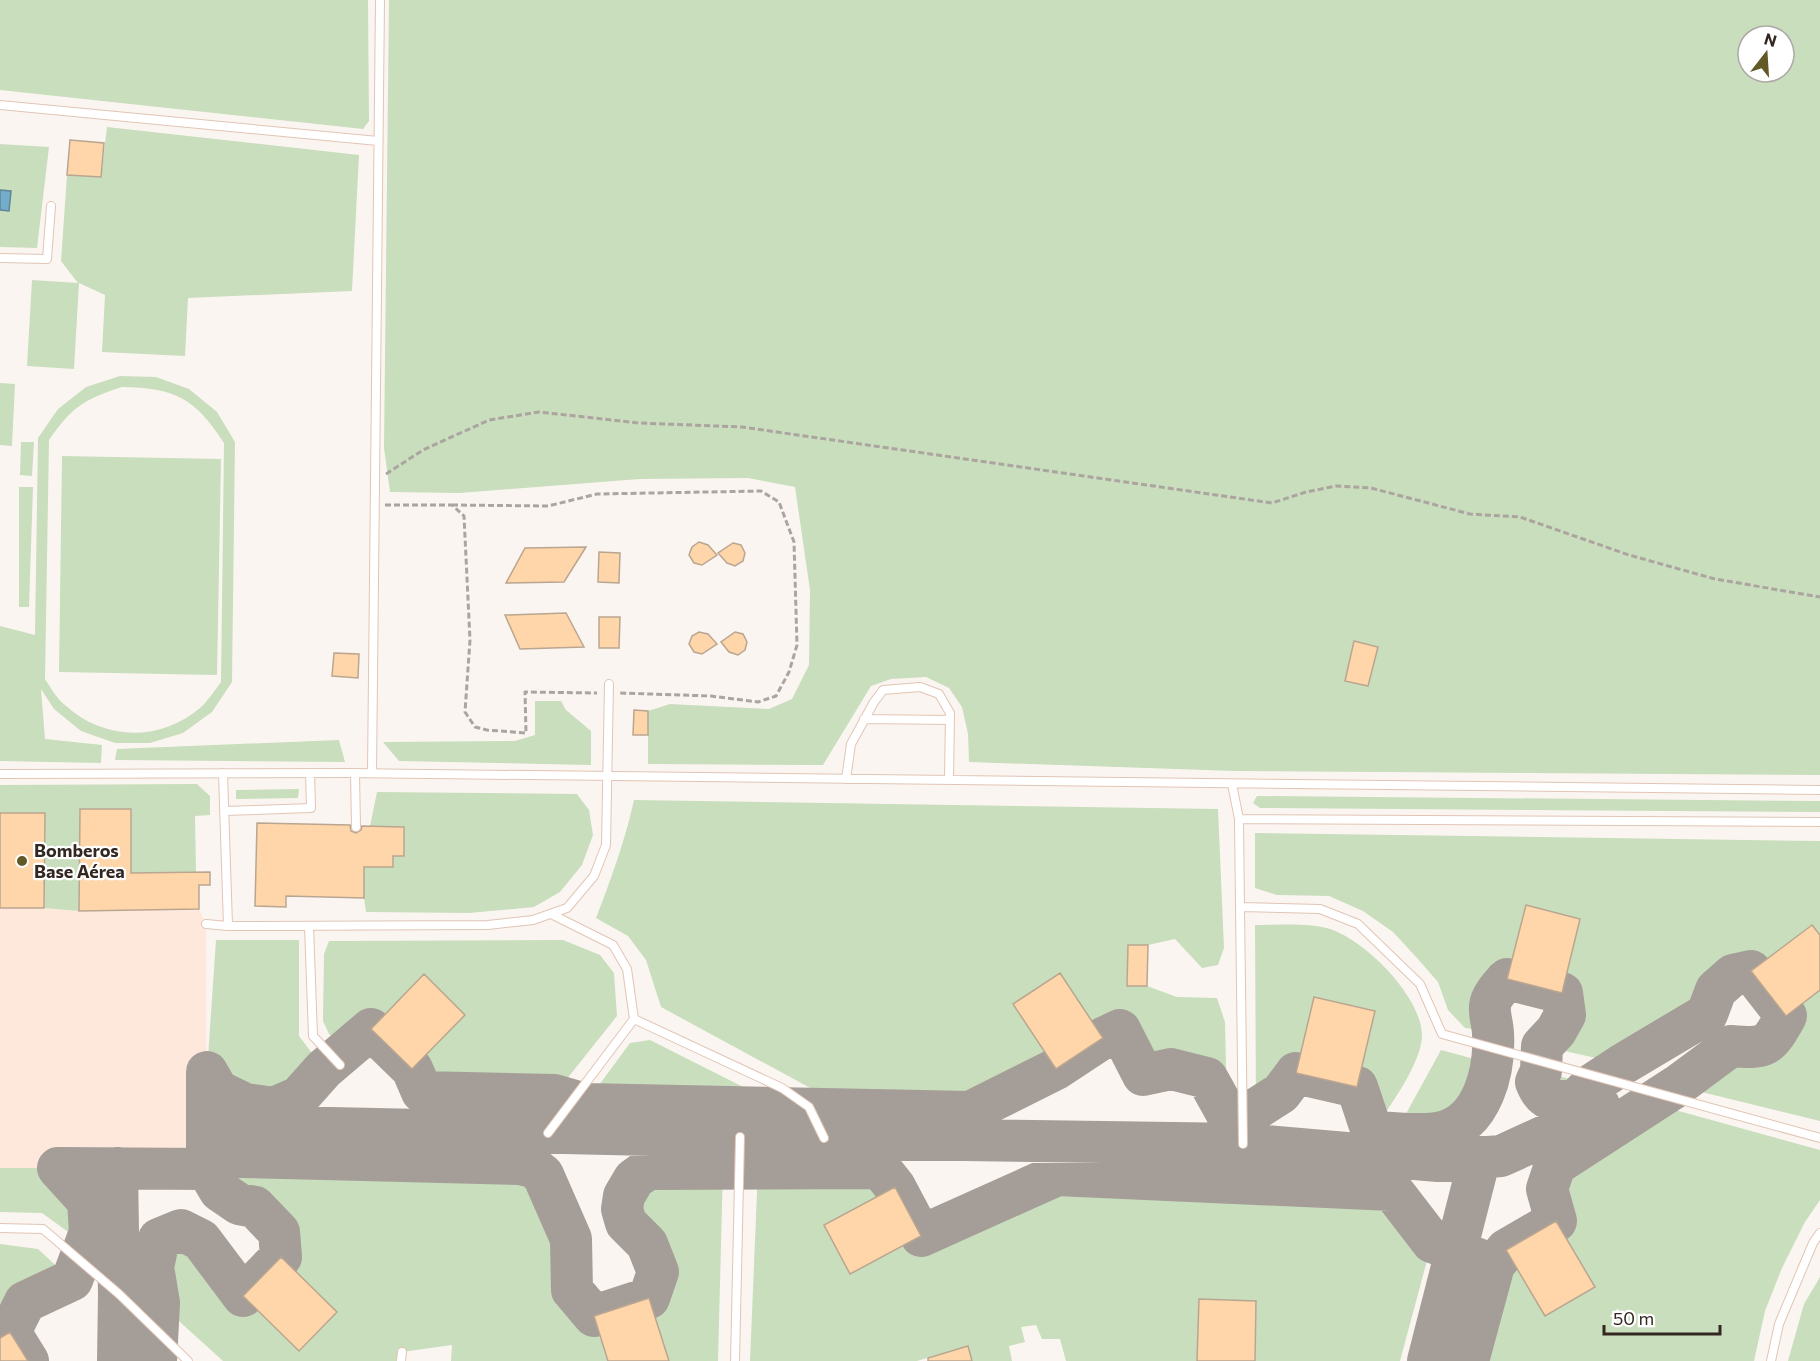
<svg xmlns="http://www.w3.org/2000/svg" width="1820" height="1361" font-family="Commissioner,sans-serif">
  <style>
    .built { fill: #fee8dc }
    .green { fill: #c9debc; fill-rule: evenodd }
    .water { fill: #74adca; stroke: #608597; stroke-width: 1.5 }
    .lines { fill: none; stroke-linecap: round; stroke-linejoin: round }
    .taxiway { stroke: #a59d98; stroke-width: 42 }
    .building { fill: #fed6aa; stroke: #baa690; stroke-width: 1.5 }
    .service-casing { stroke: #e1c5b5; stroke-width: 10 }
    .path { stroke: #aca4a0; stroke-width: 3; stroke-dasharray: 6 3; stroke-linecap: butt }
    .service { stroke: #fff; stroke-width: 8 }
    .poi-dot { fill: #615926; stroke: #fff; stroke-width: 2 }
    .labels { text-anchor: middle; stroke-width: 4.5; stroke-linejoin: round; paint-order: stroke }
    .poi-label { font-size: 18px; font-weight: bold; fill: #322721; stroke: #fff; text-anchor: start }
  </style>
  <rect width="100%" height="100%" fill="#fbf5f1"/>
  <path class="built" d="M0 908H44L79 911 199 909 206 924 207 1169 0 1168Z"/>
  <path class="green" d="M0 0H368L369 121 363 129 0 90Z
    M389 0H1820V775L1234 771 969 762 968 734 962 707 949 688 926 677 891 679 871 686 823 765 648 764V711L670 704 769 709 792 699 809 665 810 590 795 487 748 478 640 479 460 493 390 492 384 448ZM1748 36H1784V72H1748Z
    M107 127 359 155 352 291 188 298 185 356 102 352 105 295 79 283 74 369 27 366 32 280 78 283 61 261 67 175 101 177Z
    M0 144 49 147 37 248 0 247Z
    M120 376 156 377 189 389 217 412 235 442 232 682 212 712 183 733 150 743H115L81 731 54 709 41 689 45 739 102 745 101 763 0 761V626L35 635 38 438 58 409 86 387ZM122 387C175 388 195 398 224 443L221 682C214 691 208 701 200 708 160 742 104 741 65 705 57 699 51 688 45 679L49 440C73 406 83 400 122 387Z
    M0 383 15 384 12 446 0 445Z
    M21 442H34L32 476 20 475Z
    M62 456 221 459 217 675 59 672Z
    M19 487H33L29 607H19Z
    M535 701H561L566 710 591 731V765L399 761 383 742 515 741 535 735Z
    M339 740 345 762 115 760 117 749Z
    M197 784 210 796V815L195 816 196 872 131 873V809H80L79 911 44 908 45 814 0 813V785Z
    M299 789 298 798 236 799V790Z
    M377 792 577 794 589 810 593 835 582 865 560 892 534 907 469 913 366 912 364 898V859L382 867H392L393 856H404V827L370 826Z
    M1257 796 1820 801V812L1260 808 1253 803Z
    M634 800 1218 809 1224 948 1218 965 1202 968 1175 939 1148 945H1129L1127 986H1147L1177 997 1217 998 1225 1022 1227 1114 1207 1078 1171 1069 1143 1075 1120 1031 1103 1038 1060 973 1013 1004 1056 1069 970 1112 849 1109 661 1007 646 960 628 936 596 918C611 879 625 841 634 800Z
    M1255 833 1820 841V935L1811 925 1751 971 1733 975 1716 990 1707 1014 1623 1064 1542 1046 1556 1031 1565 1015 1562 993 1580 919 1526 905 1507 979 1497 991 1490 1005 1493 1032 1465 1028 1448 1010 1438 982 1417 958 1393 932 1363 911 1329 896 1277 895 1255 888Z
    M1255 925C1278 925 1312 922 1333 930 1367 943 1421 996 1422 1035 1422 1063 1388 1109 1372 1132L1357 1087 1375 1011 1314 997 1296 1073 1281 1093 1256 1109Z
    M216 940H299V1036L324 1069 299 1097 274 1108 245 1104 218 1091 207 1072Z
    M563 940 600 955 614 973 617 1016 554 1095 422 1092 412 1069 465 1015 424 975 371 1029 346 1050 329 1034 323 1021 324 954 329 941Z
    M1820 990V1121L1677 1086 1731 1046 1758 1048 1774 1038 1786 1016Z
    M650 1040 785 1108 585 1104 630 1043Z
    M1441 1050 1493 1064C1471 1126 1464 1138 1396 1132Z
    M1541 1071 1591 1085 1575 1101C1555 1101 1544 1103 1536 1082Z
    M1650 1103 1820 1150V1200L1805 1222 1782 1268 1765 1311 1754 1361H1468L1494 1265 1506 1250 1545 1316 1595 1287 1556 1221 1547 1189 1555 1165Z
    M225 1157 520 1164 533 1167 543 1175 571 1239 572 1290 594 1316 608 1361H451L452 1345 402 1352 399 1361H223L159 1303 153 1267 159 1239 181 1230 201 1240 243 1296 300 1351 337 1312 281 1257 278 1222 255 1207 239 1204 220 1191 207 1169Z
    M0 1168H58L88 1201 90 1232 78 1239 42 1213 0 1212Z
    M723 1168 718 1361H669L649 1298 658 1272 647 1244 626 1223 622 1209 624 1196 634 1179 648 1169Z
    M758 1168H880L895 1187 921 1236 1057 1175 1392 1190 1432 1242 1400 1361H1255L1256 1301 1200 1299 1197 1361H1066L1060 1339H1042L1036 1325 1021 1327 1025 1342 1009 1346 1012 1361H972L967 1346 917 1361H750Z
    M0 1244 38 1249 66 1275 22 1301 10 1332 0 1338Z
    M1820 1277V1361H1788L1804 1304Z"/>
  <path class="water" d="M0 190 11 191 9 211 0 210Z"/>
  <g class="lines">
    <path class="taxiway" d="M244 1126 740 1137 1243 1144 1438 1161 1501 1156 1580 1120 1599 1105
      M117 1168 119 1294 118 1361
      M1432 1242 1494 1265 1506 1250 1556 1221 1547 1189 1555 1165 1677 1086 1731 1046C1768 1049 1768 1047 1786 1016L1751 971 1733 975 1716 990 1707 1014 1623 1064 1591 1085 1575 1101C1555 1101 1544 1103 1536 1082L1541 1071 1542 1046 1556 1031 1565 1015 1562 993 1507 979C1501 986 1491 996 1490 1006 1489 1015 1493 1025 1493 1034 1495 1070 1483 1123 1442 1132 1420 1137 1395 1132 1372 1132L1357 1087 1296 1073 1281 1093 1256 1109 1227 1114 1207 1078 1171 1069 1143 1075 1120 1030 1103 1038 1056 1069 970 1112 585 1104 554 1095 422 1092 412 1069 371 1029 324 1069 299 1097 274 1108 245 1104 218 1091 207 1072V1169L225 1157H243L520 1164 533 1167 543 1175 571 1239 572 1290 594 1316 649 1298 658 1272 647 1244 626 1223 622 1209 624 1196 634 1179 648 1169 880 1168 895 1187 921 1236 1057 1175 1392 1190 1432 1242 1494 1265 1468 1361
      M28 1361 10 1332 25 1302 72 1280 90 1232 88 1201 58 1168 207 1169 220 1191 239 1204 255 1207 279 1232 281 1257 243 1296 201 1240 181 1230 159 1239 153 1267 159 1303 156 1361
      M1428 1361 1480 1157"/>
  </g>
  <path class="building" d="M70 140 104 143 101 177 67 175Z
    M699 542 708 545 717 555 702 565 694 563 689 555 692 547Z
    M733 543 741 545 745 553 743 561 735 566 727 563 718 553Z
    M586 547 564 582 506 583 525 548Z
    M599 552 620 553 619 583 598 582Z
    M566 613 584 647 520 649 505 615Z
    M599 617H620L619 648H599Z
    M699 632 708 634 717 644 702 654 694 652 689 644 692 636Z
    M735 632 743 634 747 642 745 650 738 655 729 652 721 642Z
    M1354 641 1378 647 1368 686 1345 681Z
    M334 653 359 654 358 678 332 676Z
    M634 710 648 711V735H633Z
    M80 809H131V873L210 872V885H199V909L79 911Z
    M0 813H45L44 908H0Z
    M257 823 350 825 351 831 356 833 361 830 362 826 404 827V856H393V867H364V898L286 896V907L255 906Z
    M1526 905 1580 919 1562 993 1507 979Z
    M1812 925 1820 935V990L1786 1016 1751 971Z
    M1128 945H1148L1147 986H1127Z
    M1060 973 1103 1038 1056 1069 1013 1004Z
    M424 974 465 1015 412 1069 371 1029Z
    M1314 997 1375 1011 1357 1087 1296 1073Z
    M895 1187 921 1236 850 1274 824 1225Z
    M1556 1221 1595 1287 1545 1316 1506 1250Z
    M281 1257 337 1312 299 1351 243 1296Z
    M649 1298 669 1361H608L594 1316Z
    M1199 1299 1256 1301 1255 1361H1197Z
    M10 1332 28 1361H0V1338Z
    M968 1346 972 1361H928V1358Z"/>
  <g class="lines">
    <defs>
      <path id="service" d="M0 105 378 141
        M0 258 47 259 51 206
        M864 719 950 720
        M223 773 228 926 488 925 533 920 567 908 594 876 606 845 609 684
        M355 773 356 827
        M372 773 380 0
        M0 774 346 773 1820 790
        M846 779 851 744 874 702 883 690 920 687 939 694 950 713 949 780
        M1232 784 1239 819 1820 822
        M224 811 311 808 310 773
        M1239 819 1240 907
        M206 924 228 926
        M309 926 313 1036 340 1065
        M634 1019 782 1088 809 1107 824 1138
        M548 1133 634 1019 627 969 613 945 551 914
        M1243 1144 1240 907 1320 909 1358 924 1420 984 1442 1034 1820 1138
        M0 1228 43 1229 119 1294 188 1361
        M401 1361 402 1352
        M735 1361 740 1137
        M1771 1361 1779 1324 1813 1243 1820 1233"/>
    </defs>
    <use href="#service" class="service-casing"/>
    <path class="path" d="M386 474 423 450 489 420 539 412 639 423 742 427 1272 503 1306 492 1336 486 1371 488 1470 514 1520 517 1629 555 1715 579 1820 597
      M385 505H452L464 516 470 640 465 712 475 727 487 730 526 733 525 692 597 693
      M452 505 548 506 597 494 761 491 779 502 794 542 797 645 789 672 776 696 758 702 711 696 619 693"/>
    <use href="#service" class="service"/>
  </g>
  <circle class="poi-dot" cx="22" cy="861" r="6"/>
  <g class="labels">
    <g class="poi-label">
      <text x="34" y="857">Bomberos<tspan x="34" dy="21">Base Aérea</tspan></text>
    </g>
  </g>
  <g transform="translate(1766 54) rotate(17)"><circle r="28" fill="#ffffff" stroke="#ada9a6" stroke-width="1.5"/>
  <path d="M0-4.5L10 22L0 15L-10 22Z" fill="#615926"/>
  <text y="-9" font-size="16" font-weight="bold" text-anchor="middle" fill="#322721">N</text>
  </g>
  <path d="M1604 1325v9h116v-9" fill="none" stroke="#322721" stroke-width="3"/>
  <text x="1613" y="1325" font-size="18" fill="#322721" stroke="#ffffff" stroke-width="4.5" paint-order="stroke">50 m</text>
</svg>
